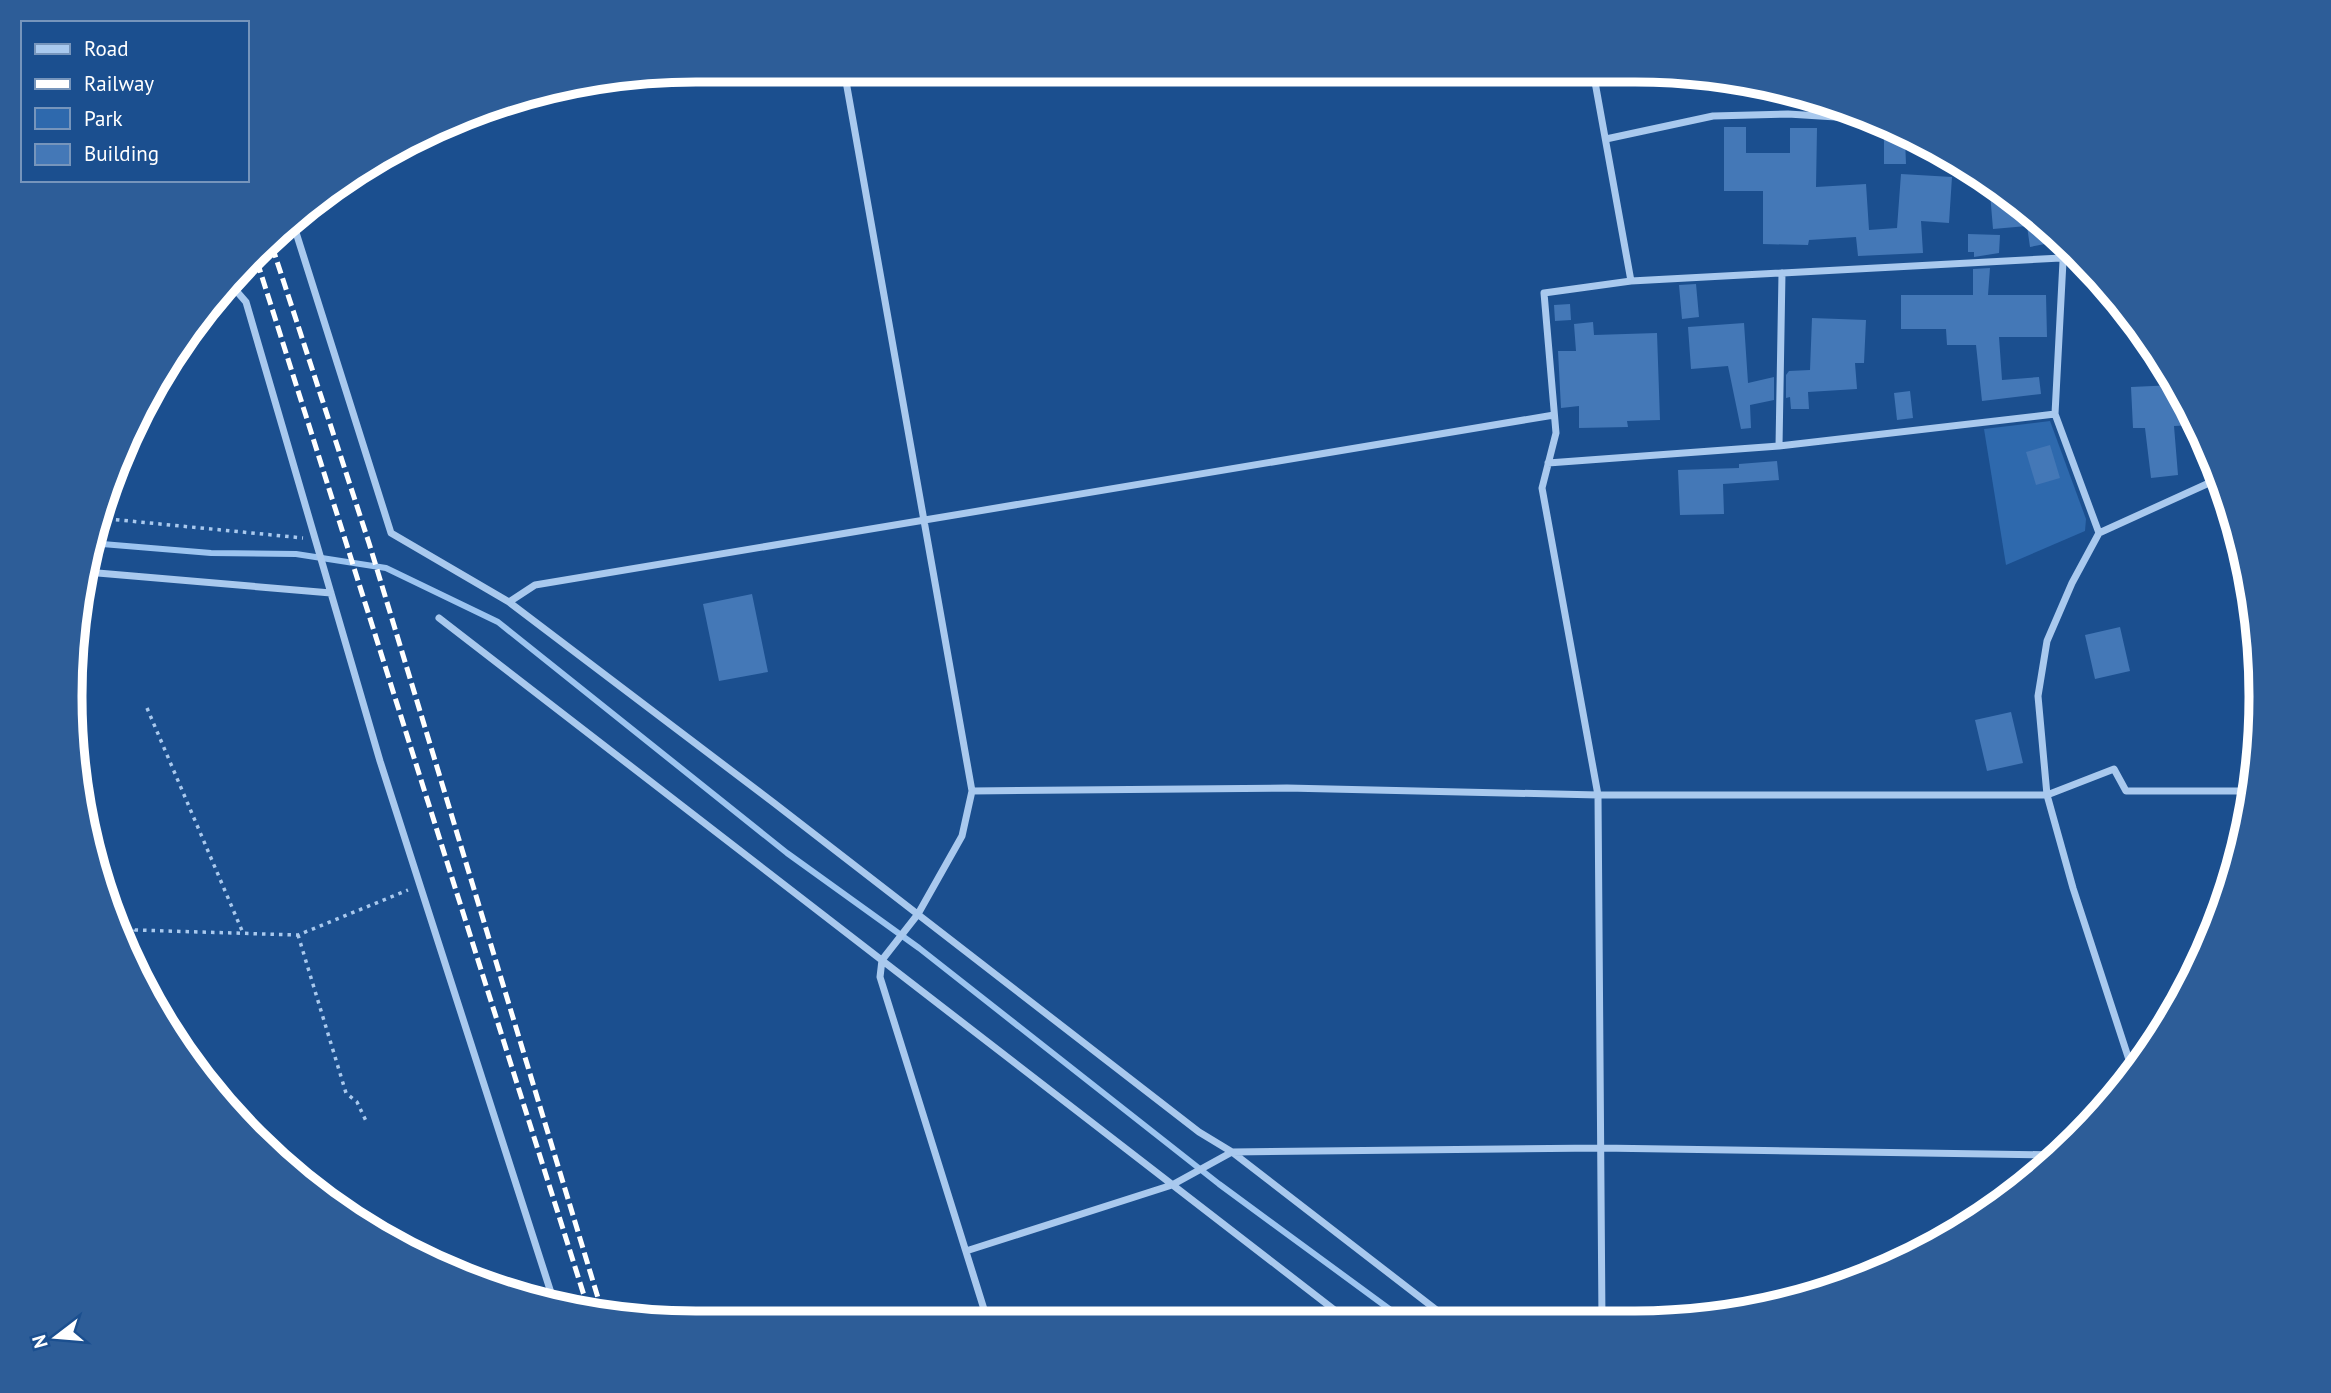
<svg xmlns="http://www.w3.org/2000/svg" width="2331" height="1393" font-family="'PT Sans',sans-serif">
  <style>
    .green { fill: #2e69ad }
    .lines { fill: none; stroke-linecap: round; stroke-linejoin: round }
    .stream { stroke: #9cc4f0; stroke-width: 6 }
    .building { fill: #4478b7 }
    .path { stroke: #a9c9ee; stroke-width: 3.5; stroke-dasharray: 3.5 5; stroke-linecap: butt }
    .minor { stroke: #a9c9ee; stroke-width: 7 }
    .rail { stroke: #fff; stroke-width: 5; stroke-dasharray: 12 5; stroke-linecap: butt }
    .rim { fill: none; stroke: #fff; stroke-width: 9 }
  </style>
  <rect width="100%" height="100%" fill="#1b4f8f"/>
  <path class="green" d="M2050 421 2086 519 2085 531 2006 565 1984 429Z"/>
  <g class="lines">
    <path class="stream" d="M90 543 211 553 296 554 386 568 498 622 787 853 919 948 1219 1184 1407 1322"/>
  </g>
  <path class="building" d="M1724 127H1746V153H1790V128H1817L1816 187 1866 184 1869 230 1897 228 1901 174 1952 177 1949 223 1921 221 1923 253 1858 256 1856 237 1809 240 1808 245 1763 244V191H1724Z
    M1884 139H1905L1906 164H1884Z
    M1989 181 2048 229 2050 243 2030 247 2027 226 1993 229Z
    M1968 234 2000 235 1999 253 1974 257V252H1968Z
    M1990 268 1988 295H2046L2047 337H1999L2002 380 2039 377 2041 394 1982 401 1976 345H1947L1946 329H1901V295H1973V269Z
    M1696 284 1699 317 1682 319 1679 285Z
    M1570 304 1571 320 1555 321 1554 305Z
    M1812 318 1866 320 1864 363H1855L1857 389 1808 392 1809 409H1791L1790 397 1786 398V375L1789 371 1810 370Z
    M1593 322 1594 335 1657 333 1660 420 1627 421 1628 427 1579 428V406L1561 408 1558 351H1576L1574 324Z
    M1744 323 1748 383 1774 377V400L1750 405 1751 428 1741 429 1728 366 1691 369 1688 327Z
    M2175 385 2196 425 2174 426 2178 475 2151 478 2145 428H2133L2131 387Z
    M1910 391 1913 418 1897 420 1894 393Z
    M2050 445 2060 478 2036 485 2026 452Z
    M1777 461 1779 480 1723 484 1724 514 1680 515 1678 470 1739 468V464Z
    M752 594 768 672 719 681 703 604Z
    M2120 627 2130 671 2095 679 2085 635Z
    M2011 712 2023 763 1987 771 1975 720Z"/>
  <g class="lines">
    <path class="path" d="M99 518 303 538
      M147 708 243 933
      M118 926 135 930 298 935 408 890
      M298 935 346 1093 357 1102 366 1121
      M129 947 135 930"/>
    <path class="minor" d="M844 70 972 791 962 836 918 914 882 960 880 977 988 1322
      M1593 71 1631 281
      M1606 139 1713 116 1788 114 1868 119
      M293 223 391 533 509 602 535 585 1554 415
      M2064 242 2055 414 2099 533
      M1782 273 1779 446 2055 414
      M233 287 246 302 380 761 554 1302
      M1548 463 1779 446
      M86 572 331 593
      M509 602 774 803 1199 1132 1232 1152 1452 1322
      M439 618 1350 1322
      M972 791 1287 788 1598 795H2047L2114 769 2126 791H2252
      M2133 1072 2073 888 2047 795 2038 696 2047 641 2072 583 2099 533 2220 478
      M966 1251 1172 1185 1232 1152 1600 1148 2057 1155
      M1602 1322 1598 795 1542 488 1556 433 1544 293 1631 281 2080 257"/>
    <path class="rail" d="M272 246 369 543 602 1311
      M257 261 588 1308"/>
  </g>
  <path d="M0 0H2331V1393H0ZM696 82H1635A614 614 0 0 1 2249 696V697A614 614 0 0 1 1635 1311H696A614 614 0 0 1 82 697V696A614 614 0 0 1 696 82Z" fill="#2d5d98" fill-rule="evenodd"/>
  <path class="rim" d="M696 82H1635A614 614 0 0 1 2249 696V697A614 614 0 0 1 1635 1311H696A614 614 0 0 1 82 697V696A614 614 0 0 1 696 82Z"/>
  <rect x="21" y="21" width="228" height="161" fill="#1b4f8f" stroke="#7695bc" stroke-width="2"/>
  <rect x="35" y="44" width="35" height="10" fill="#a9c9ee" stroke="#7695bc" stroke-width="2"/>
  <text x="84" y="56" font-size="21" fill="#ffffff">Road</text>
  <rect x="35" y="79" width="35" height="10" fill="#ffffff" stroke="#7695bc" stroke-width="2"/>
  <text x="84" y="91" font-size="21" fill="#ffffff">Railway</text>
  <rect x="35" y="108" width="35" height="21" fill="#2e69ad" stroke="#7695bc" stroke-width="2"/>
  <text x="84" y="126" font-size="21" fill="#ffffff">Park</text>
  <rect x="35" y="144" width="35" height="21" fill="#4478b7" stroke="#7695bc" stroke-width="2"/>
  <text x="84" y="161" font-size="21" fill="#ffffff">Building</text>
  <g transform="translate(56 1337) rotate(254)" stroke="#1b4f8f" stroke-width="5" paint-order="stroke">
  <path d="M0-5L12 26L0 18L-12 26Z" fill="#ffffff"/>
  <text y="-10" font-size="19" font-weight="bold" text-anchor="middle" fill="#ffffff">N</text>
  </g>
</svg>
